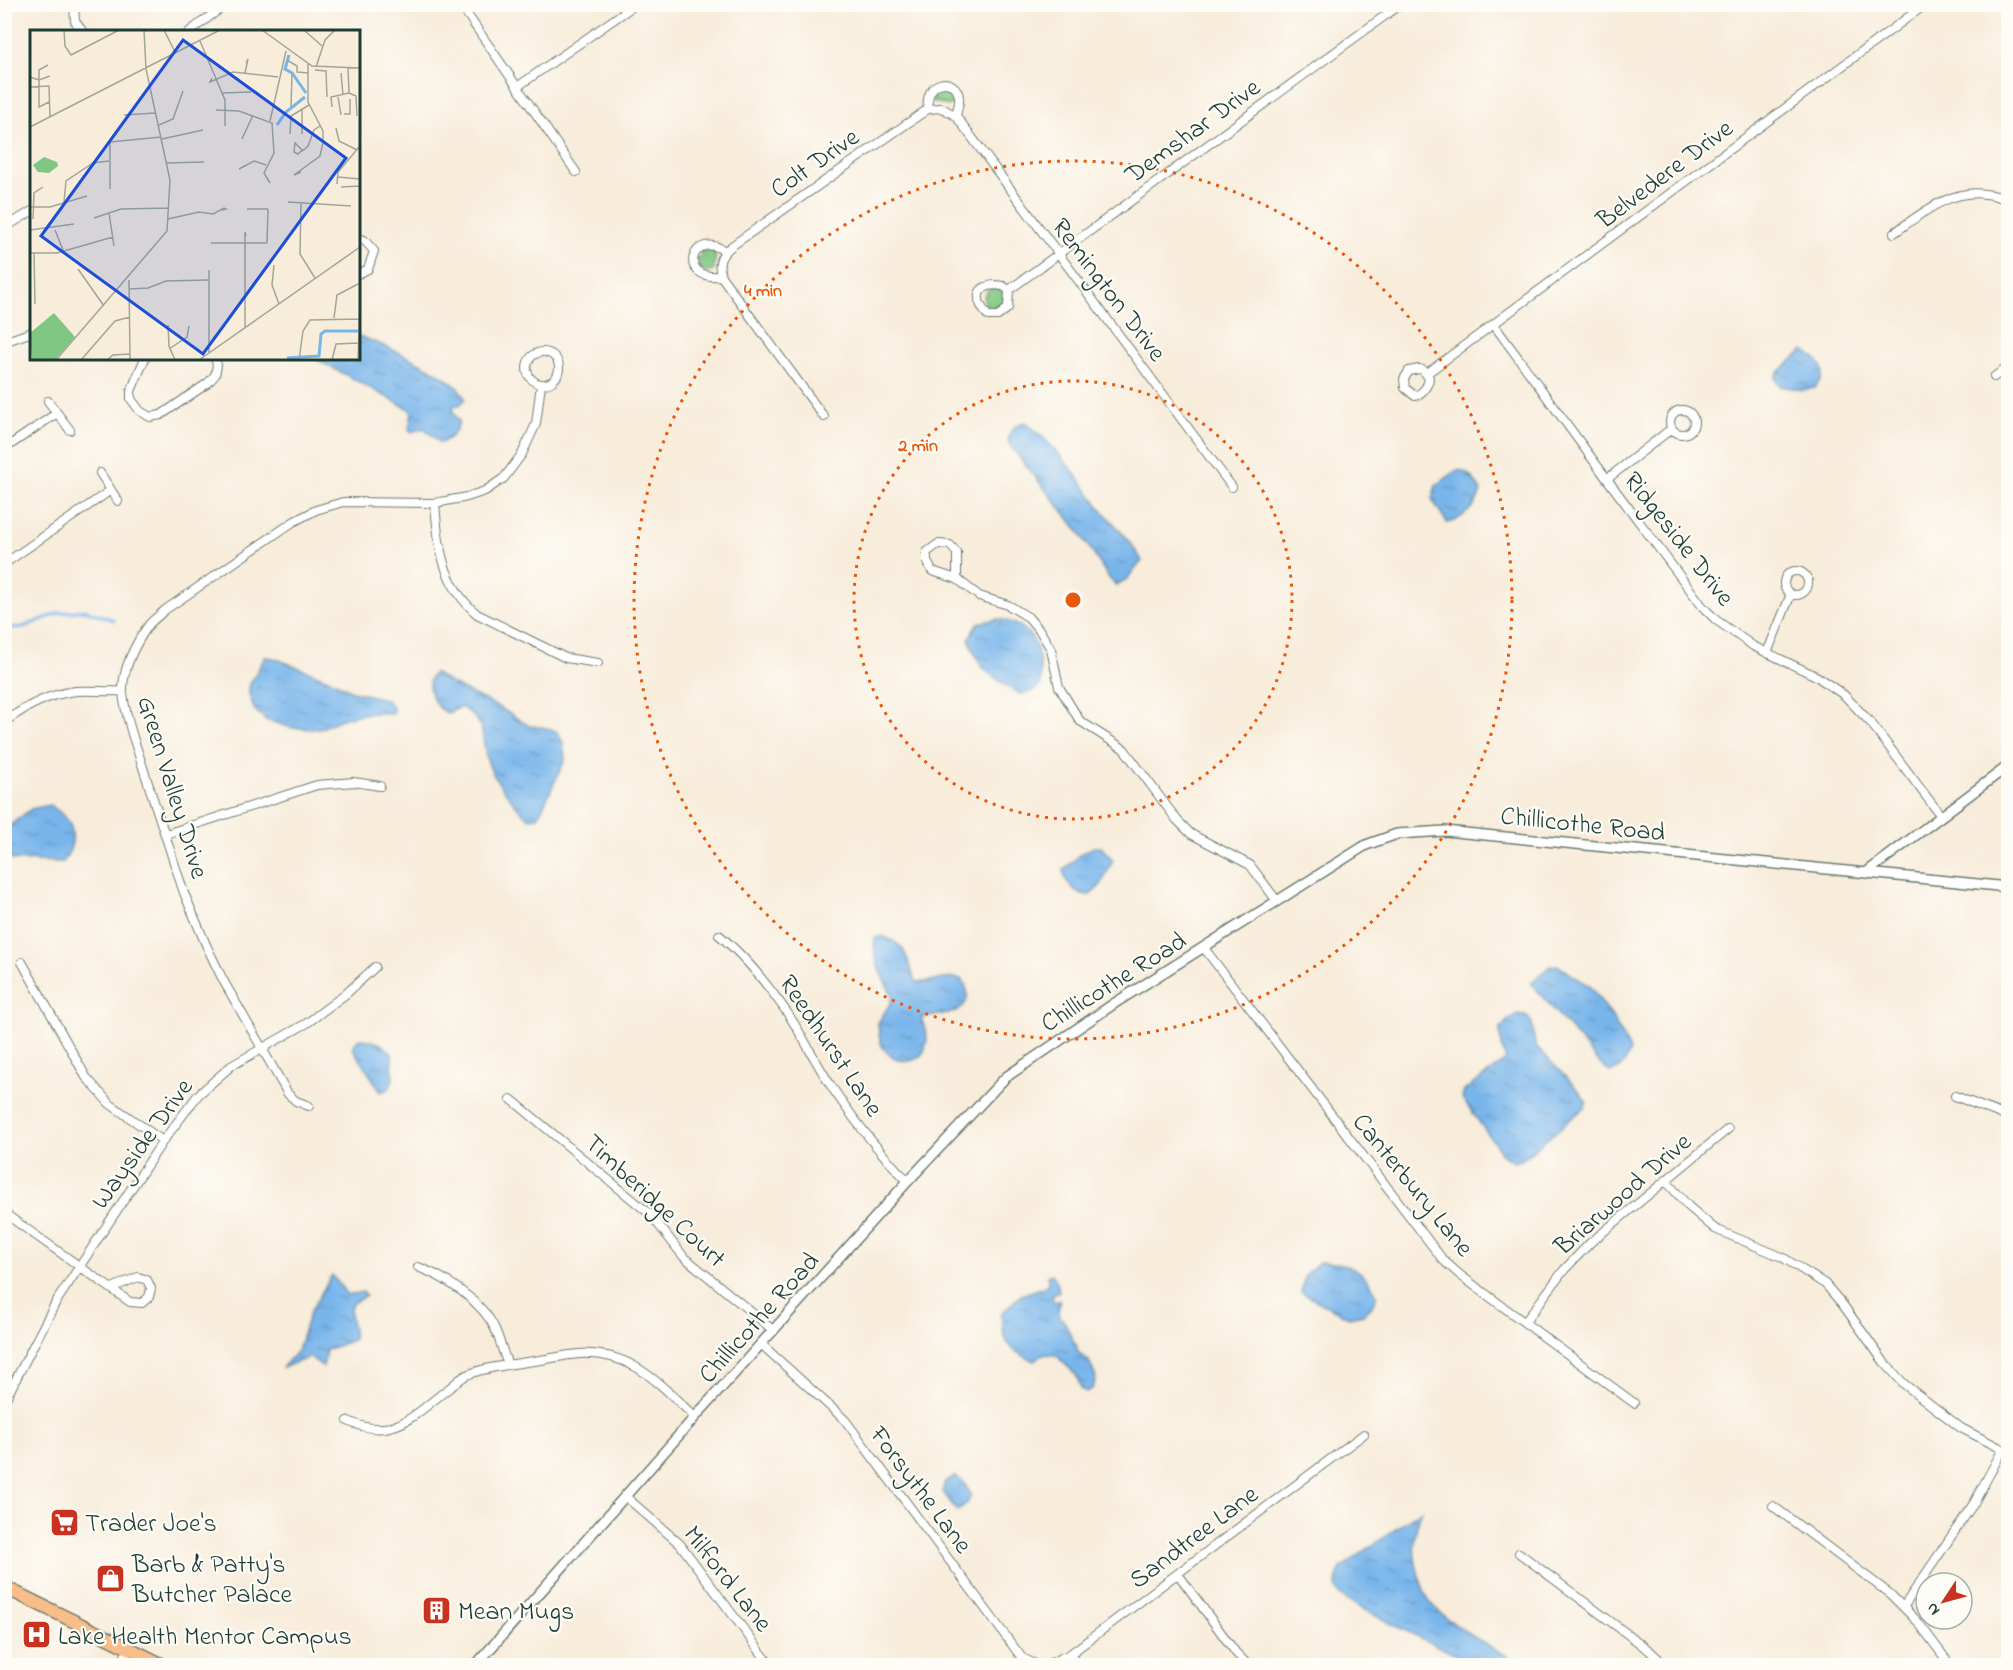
<svg xmlns="http://www.w3.org/2000/svg" width="2013" height="1670" font-family="'Indie Flower',sans-serif">
  <style>
    .grass { fill: #7fc782; stroke: #4f825b; stroke-width: 1.5 }
    .water { fill: url(#water-ripples); stroke: #4c7990; stroke-width: 1.5 }
    .lines { fill: none; stroke-linecap: round; stroke-linejoin: round }
    .stream { stroke: #78b5eb; stroke-width: 3 }
    .minor-casing { stroke: #6b7a6e; stroke-width: 10 }
    .tertiary-casing { stroke: #6b7a6e; stroke-width: 12 }
    .primary-casing { stroke: #6b7a6e; stroke-width: 15 }
    .minor { stroke: #fff; stroke-width: 8 }
    .tertiary { stroke: #fff; stroke-width: 9 }
    .primary { stroke: #f8bd89; stroke-width: 12 }
    .ring { fill: none; stroke: #e8590c; stroke-width: 3; stroke-dasharray: 3 6 }
    .labels { text-anchor: middle; stroke-width: 4.5; stroke-linejoin: round; paint-order: stroke }
    .street-label { font-size: 26px; fill: #1f3d34; stroke: #fdfcf7 }
    .poi-label { font-size: 26px; fill: #1f3d34; stroke: #fdfcf7; text-anchor: start }
    .inset-river { fill: none; stroke: #78b5eb; stroke-width: 3 }
    .inset-road { fill: none; stroke: #a1a698; stroke-width: 1.5 }
    .view { fill: #1d4ed8; fill-opacity: 0.15; stroke: #1d4ed8; stroke-width: 3 }
    .inset-edge { fill: none; stroke: #1f3d34; stroke-width: 3 }
    .centre { fill: #e8590c; stroke: #fdfcf7; stroke-width: 3 }
    .ring-label { font-size: 18px; text-anchor: middle; font-weight: bold; fill: #e8590c; stroke: #fdfcf7; stroke-width: 4.5; stroke-linejoin: round; paint-order: stroke }
  </style>
  <defs>
    <pattern id="water-ripples" width="26" height="14" patternUnits="userSpaceOnUse" patternTransform="scale(1.5)"><rect width="26" height="14" fill="#78b5eb"/><path d="M2 4q2-2 4 0t4 0M15 11q2-2 4 0t4 0" fill="none" stroke="#6294bf"/></pattern>
  </defs>
  <rect width="100%" height="100%" fill="#fdfcf7"/>
  <filter id="ink" filterUnits="userSpaceOnUse"><feTurbulence type="fractalNoise" baseFrequency=".0167" numOctaves="2"/><feDisplacementMap in="SourceGraphic" scale="12" xChannelSelector="R" yChannelSelector="G"/><feConvolveMatrix kernelMatrix="1 2 1 2 8 2 1 2 1" color-interpolation-filters="sRGB"/></filter>
  <filter id="wash" filterUnits="userSpaceOnUse"><feTurbulence type="fractalNoise" baseFrequency=".008" numOctaves="4" result="noise"/><feDisplacementMap in="SourceGraphic" scale="24" xChannelSelector="R" yChannelSelector="G"/><feGaussianBlur stdDeviation="1.35" result="paint"/><feColorMatrix in="noise" values="0 0 0 0 0 0 0 0 0 0 0 0 0 0 0 0 0 1.4 0 .05"/><feComposite in="paint" operator="in"/></filter>
  <g filter="url(#wash)">
    <rect width="100%" height="100%" fill="#f8ecda"/>
    <path class="grass" d="M940 87C947 87 951 91 954 96L953 103 949 106 932 101 934 92Z
      M711 249 716 254 714 269 712 272C703 271 697 268 698 259L702 251Z
      M984 299a11 11 0 1 1 22 0a11 11 0 1 1-22 0Z"/>
    <path class="water" d="M359 336C381 344 460 377 465 399L459 406 453 407V412L459 421C457 432 450 439 440 443L424 428 412 432 409 429 412 413 409 409 316 359 358 358Z
      M1804 350C1821 362 1830 370 1815 388L1803 390 1780 386 1775 378 1779 372Z
      M1025 422C1060 448 1081 484 1108 517 1120 531 1133 544 1142 561L1127 579 1116 585 1109 578 1078 530 1012 448 1008 441C1010 431 1015 424 1025 422Z
      M1457 470C1469 471 1475 481 1481 491 1477 506 1462 520 1447 523L1432 499 1436 486Z
      M997 619C1036 624 1041 650 1041 685L1031 692 1020 694C992 676 979 673 969 638L978 623Z
      M265 657 274 658 336 682 352 691 385 699 393 707V713H368L344 718 319 729 292 728 266 720 254 709 249 694V686Z
      M434 673 452 684 502 709 529 726 542 727 556 731 563 742 565 760 538 817 530 818 523 813C512 801 500 787 492 772 477 745 493 724 461 707L448 713C434 709 422 683 434 673Z
      M50 805C55 809 62 813 65 817 77 831 73 849 63 862L13 860 5 851V832L8 827 31 809Z
      M1094 847H1101L1113 860 1101 885 1090 895C1077 895 1064 883 1064 870L1080 854Z
      M882 936C913 947 904 961 917 983 927 982 951 976 960 979 964 981 966 986 967 991 971 1017 938 1014 921 1018 924 1026 929 1036 926 1045 921 1068 892 1064 882 1046 879 1040 879 1030 878 1023L891 1002 892 994C883 980 871 955 875 938Z
      M1557 965 1591 987 1612 1017 1630 1050C1627 1060 1622 1070 1610 1072L1601 1065 1531 983 1550 966Z
      M1519 1014C1539 1019 1530 1032 1536 1046L1578 1090 1587 1103 1584 1108 1523 1159 1513 1162 1503 1155 1462 1098 1464 1091 1506 1060 1501 1046 1500 1029 1509 1019Z
      M359 1039C372 1039 384 1044 392 1054L393 1079 389 1089 381 1092 352 1047Z
      M1319 1262C1350 1262 1363 1268 1377 1295L1372 1306 1363 1314 1349 1317 1311 1298 1301 1292 1305 1276Z
      M1052 1274 1057 1282 1059 1291 1053 1294 1052 1298 1054 1302 1060 1300 1058 1313 1060 1317 1065 1323 1079 1353 1089 1361 1096 1378 1093 1388 1087 1392 1082 1390 1076 1375 1056 1355 1043 1354 1034 1361C1020 1354 1009 1351 1004 1335 1002 1328 1003 1321 1001 1314L1021 1295 1044 1287 1048 1283V1276Z
      M332 1275 347 1295 363 1292 366 1295C362 1299 355 1301 352 1304 346 1311 356 1330 353 1340L326 1350 323 1367 310 1357 282 1368 298 1350 310 1312Z
      M955 1476 963 1482 971 1494 968 1502 957 1511 943 1492 944 1483Z
      M1422 1510C1412 1536 1412 1555 1421 1582 1424 1590 1427 1600 1433 1606 1458 1631 1493 1647 1522 1665 1510 1666 1496 1668 1484 1666 1470 1663 1343 1602 1339 1594 1333 1585 1337 1577 1341 1568Z"/>
    <g class="lines">
      <path class="stream" d="M4 628 23 627 59 613 85 610 114 620"/>
    </g>
  </g>
  <g filter="url(#ink)">
    <g class="lines">
      <defs>
        <path id="minor" d="M74 4 75 21 83 32
          M460 4 576 172
          M189 32 221 8
          M517 87 636 4
          M928 109C924 79 956 75 959 97 960 103 957 110 956 116
          M4 134H8
          M4 228 32 211
          M1894 233C1921 214 1950 189 1985 194 1993 194 2001 198 2008 200
          M358 238 364 240 374 251 368 269 358 274
          M721 276C675 280 693 229 725 251
          M995 285 1003 286 1009 290 1008 308 998 316H988C977 303 972 287 995 285Z
          M1009 290 1401 4
          M1494 325 1607 479 1703 607 1716 620 1753 646 1816 676 1844 695 1871 723 1941 816
          M4 342 32 332
          M527 368a16 16 0 1 1 32 0a16 16 0 1 1-32 0Z
          M145 358 131 391V399L140 411 150 417 161 415 208 383 215 375 217 365 215 358
          M1419 369 1423 370 1429 378C1428 386 1423 393 1415 396L1405 388 1404 379 1409 371Z
          M1426 374 1926 4
          M1994 377 2008 367
          M48 401 70 430
          M1670 422a12 12 0 1 1 24 0a12 12 0 1 1-24 0Z
          M824 417 721 276C717 261 721 254 733 245L928 109 942 108 956 116 1232 487
          M4 449 57 413
          M100 473 118 501
          M1607 479 1671 429
          M435 503C438 546 442 584 477 614L566 658 598 663
          M4 564 111 490
          M1784 583a12 12 0 1 1 24 0a12 12 0 1 1-24 0Z
          M957 579V553L950 545 938 544 927 552V561L932 571 957 579 979 596 1008 605 1028 617 1040 631 1051 649 1059 687 1080 721 1124 749 1177 820 1191 834 1250 865 1277 901
          M1767 653 1791 594
          M4 722C27 706 49 694 76 691 92 690 107 692 123 691
          M166 834 317 785 354 782 380 786
          M719 935C746 957 768 985 788 1014 804 1038 817 1065 833 1089 855 1121 880 1154 908 1181
          M1204 948 1443 1260 1460 1275 1634 1403
          M22 962 86 1077 110 1104 163 1141
          M1955 1096 2008 1117
          M511 1099 651 1215 683 1256 774 1331
          M309 1106 296 1101 288 1094 223 980 207 947 184 893 132 734C128 720 124 706 123 692 122 670 135 644 148 626 152 620 160 615 165 610L293 522 316 510 343 502 435 503 467 497 485 491 504 478 522 454 536 424 541 384
          M1666 1181 1688 1206 1715 1229 1782 1257 1825 1284 1843 1305 1884 1362 1904 1384 1961 1428 2008 1452
          M4 1213 130 1302 142 1303 149 1297 151 1288 147 1280 138 1277 112 1288
          M418 1267C445 1277 483 1302 495 1329 500 1340 503 1353 508 1365
          M1525 1322 1564 1270 1590 1243 1728 1129
          M761 1344 845 1420 1022 1658 1040 1666
          M4 1402 56 1302 163 1141 198 1095 231 1066 307 1023 347 993 375 967
          M348 1421C396 1443 416 1412 452 1386 457 1382 462 1377 467 1375 485 1367 514 1364 534 1361 549 1359 564 1355 579 1354 633 1351 659 1384 695 1417
          M625 1496 680 1544 771 1666
          M1773 1506 1890 1594 1918 1622 1951 1666
          M1519 1553 1650 1651 1666 1666
          M1178 1574 1236 1653 1249 1666
          M1904 1606 1974 1503 2003 1449
          M1070 1654 1078 1666
          M120 1666 129 1648
          M1044 1666 1070 1654 1364 1434"/>
        <path id="tertiary" d="M1867 872 2008 766
          M475 1666 695 1417 908 1181 1006 1077 1115 1003 1366 845 1397 834 1445 831 2008 887"/>
        <path id="primary" d="M4 1587 165 1666"/>
      </defs>
      <use href="#minor" class="minor-casing"/>
      <use href="#tertiary" class="tertiary-casing"/>
      <use href="#primary" class="primary-casing"/>
      <use href="#minor" class="minor"/>
      <use href="#tertiary" class="tertiary"/>
      <use href="#primary" class="primary"/>
    </g>
  </g>
  <g class="ring">
    <circle cx="1073" cy="600" r="219"/>
    <circle cx="1073" cy="600" r="439"/>
  </g>
  <defs>
    <symbol id="supermarket-square" viewBox="-11 -11 22 22"><rect x="-9" y="-9" width="18" height="18" rx="4" fill="#c8321e" stroke="#fdfcf7"/><path d="M-6-5.5h2.5l.6 2H6L4.5 2H-2.5L-4.4-4H-6ZM-1.5 3.2a1.3 1.3 0 1 0 .1 0ZM3 3.2a1.3 1.3 0 1 0 .1 0Z" fill="#fff"/></symbol>
    <symbol id="shop-square" viewBox="-11 -11 22 22"><rect x="-9" y="-9" width="18" height="18" rx="4" fill="#c8321e" stroke="#fdfcf7"/><path d="M-5-2.5h2.3a2.7 3.5 0 0 1 5.4 0H5L5.5 6h-11ZM-1.5-2.5h3a1.5 2.3 0 0 0-3 0Z" fill="#fff"/></symbol>
    <symbol id="building-square" viewBox="-11 -11 22 22"><rect x="-9" y="-9" width="18" height="18" rx="4" fill="#c8321e" stroke="#fdfcf7"/><path d="M-4-6H4V6H1V3H-1V6H-4ZM-2.5-4.3h1.7v1.8h-1.7ZM.8-4.3h1.7v1.8H.8ZM-2.5-1h1.7V.8h-1.7ZM.8-1h1.7V.8H.8Z" fill="#fff"/></symbol>
    <symbol id="hospital-square" viewBox="-11 -11 22 22"><rect x="-9" y="-9" width="18" height="18" rx="4" fill="#c8321e" stroke="#fdfcf7"/><path d="M-5-5h3v3.5h4V-5h3V5h-3V1.5h-4V5h-3Z" fill="#fff"/></symbol>
  </defs>
  <g fill-rule="evenodd">
    <use href="#supermarket-square" x="48" y="1506" width="33" height="33"/>
    <use href="#shop-square" x="94" y="1562" width="33" height="33"/>
    <use href="#building-square" x="420" y="1594" width="33" height="33"/>
    <use href="#hospital-square" x="20" y="1618" width="33" height="33"/>
  </g>
  <g class="labels">
    <g class="street-label">
      <text transform="translate(1192 130) rotate(-36)" y="9">Demshar Drive</text>
      <text transform="translate(814 162) rotate(-35)" y="9">Colt Drive</text>
      <text transform="translate(1664 173) rotate(-37)" y="9">Belvedere Drive</text>
      <text transform="translate(1110 289) rotate(53)" y="9">Remington Drive</text>
      <text transform="translate(1680 538) rotate(52)" y="9">Ridgeside Drive</text>
      <text transform="translate(174 787) rotate(73)" y="9">Green Valley Drive</text>
      <text transform="translate(1583 823) rotate(6)" y="9">Chillicothe Road</text>
      <text transform="translate(1113 981) rotate(-32)" y="9">Chillicothe Road</text>
      <text transform="translate(832 1045) rotate(56)" y="9">Reedhurst Lane</text>
      <text transform="translate(141 1143) rotate(-54)" y="9">Wayside Drive</text>
      <text transform="translate(1414 1184) rotate(51)" y="9">Canterbury Lane</text>
      <text transform="translate(1622 1193) rotate(-41)" y="9">Briarwood Drive</text>
      <text transform="translate(656 1200) rotate(43)" y="9">Timberidge Court</text>
      <text transform="translate(758 1317) rotate(-48)" y="9">Chillicothe Road</text>
      <text transform="translate(922 1489) rotate(53)" y="9">Forsythe Lane</text>
      <text transform="translate(1193 1536) rotate(-37)" y="9">Sandtree Lane</text>
      <text transform="translate(729 1578) rotate(52)" y="9">Milford Lane</text>
    </g>
    <g class="poi-label">
      <text x="85" y="1531">Trader Joe's</text>
      <text x="132" y="1572">Barb &amp; Patty's<tspan x="132" dy="30">Butcher Palace</tspan></text>
      <text x="458" y="1619">Mean Mugs</text>
      <text x="58" y="1644">Lake Health Mentor Campus</text>
    </g>
  </g>
  <g transform="translate(30 30)">
    <rect width="330" height="330" fill="#f8ecda"/>
    <path d="M14 127 27 132 28 136 19 143 8 142 3 135Z" fill="#7fc782"/>
    <path d="M24 283 45 307 25 330H2L0 303Z" fill="#7fc782"/>
    <path class="inset-river" d="M259 25 255 39 262 43 276 63M247 95 256 82 275 67M257 328 289 326 291 304 295 301H328"/>
    <path class="inset-road" d="M34 0 35 16 41 25M134 0 145 22M232 0 282 36 330 38M274 0 292 16M170 11 195 70V96M41 25 89 0M257 30 267 36V42L278 43M18 35 9 40V77L19 72M286 37 295 10 305 0M318 38 319 63M285 40 296 41 297 67M215 43 218 29 216 33M311 43 313 65M0 47 9 50 20 46M182 48 180 52 203 42 248 47M0 57 19 56 20 88M193 63 221 62M319 63 326 66 327 86M308 67 311 85M261 77 262 44M302 77 301 67 319 63M186 80 209 81 242 93 244 123 234 143 240 153M314 84H320V69M94 85 125 83M240 91 256 21M129 95 143 89 153 61M0 97 190 0M306 98 309 111 327 120M260 104 261 86 279 75M272 104V78M132 109 173 100M212 109 223 85M80 112 131 107M273 121 265 113 264 122 268 124 270 122 275 119 278 116 284 100 290 96M137 133 174 132M209 139 224 131 236 135M271 142 264 145 290 126 293 113V101L278 72V34M308 147 330 149M307 154 308 142 330 116M311 157 330 156M80 159V112M34 172 36 151 63 133 79 131M258 172 321 176M271 172 270 224 285 248M0 177H20L57 166M217 179H238M79 183 84 216M64 188 91 179 138 178M3 189 4 163 13 157M138 189 169 182 183 184 194 178 196 179 192 180M0 200 44 194M25 200 33 220M181 213H237M237 213 238 179M0 223H27L83 207M4 223 5 274M244 235 242 255 249 274M48 239 74 276M179 240V322M99 250 100 330M99 259 118 258 136 251 178 250M304 288 307 265 330 253M138 295 139 316 145 330M215 297V202L216 206M139 319 157 307 159 296M26 330 137 201 140 150 116 39 114 0M51 330 85 291 100 287M77 330 83 325 100 324M169 330 330 217M269 330 273 301 280 290 329 289M302 330 306 314 328 313M328 330 330 271"/>
    <path class="view" d="M153 10 316 128 173 324 11 206Z"/>
    <rect width="330" height="330" class="inset-edge"/>
  </g>
  <circle cx="1073" cy="600" r="9" class="centre"/>
  <g class="ring-label">
    <text x="763" y="296">4 min</text>
    <text x="918" y="451">2 min</text>
  </g>
  <rect width="2013" height="1670" fill="none" stroke="#fdfcf7" stroke-width="24"/>
  <g transform="translate(1944 1601) rotate(234)"><circle r="28" fill="#fdfcf7" stroke="#a4b0a9" stroke-width="1.5"/>
  <path d="M0-4.5L10 22L0 15L-10 22Z" fill="#c8321e"/>
  <text y="-9" font-size="16" font-weight="bold" text-anchor="middle" fill="#1f3d34">N</text>
  </g>
</svg>
